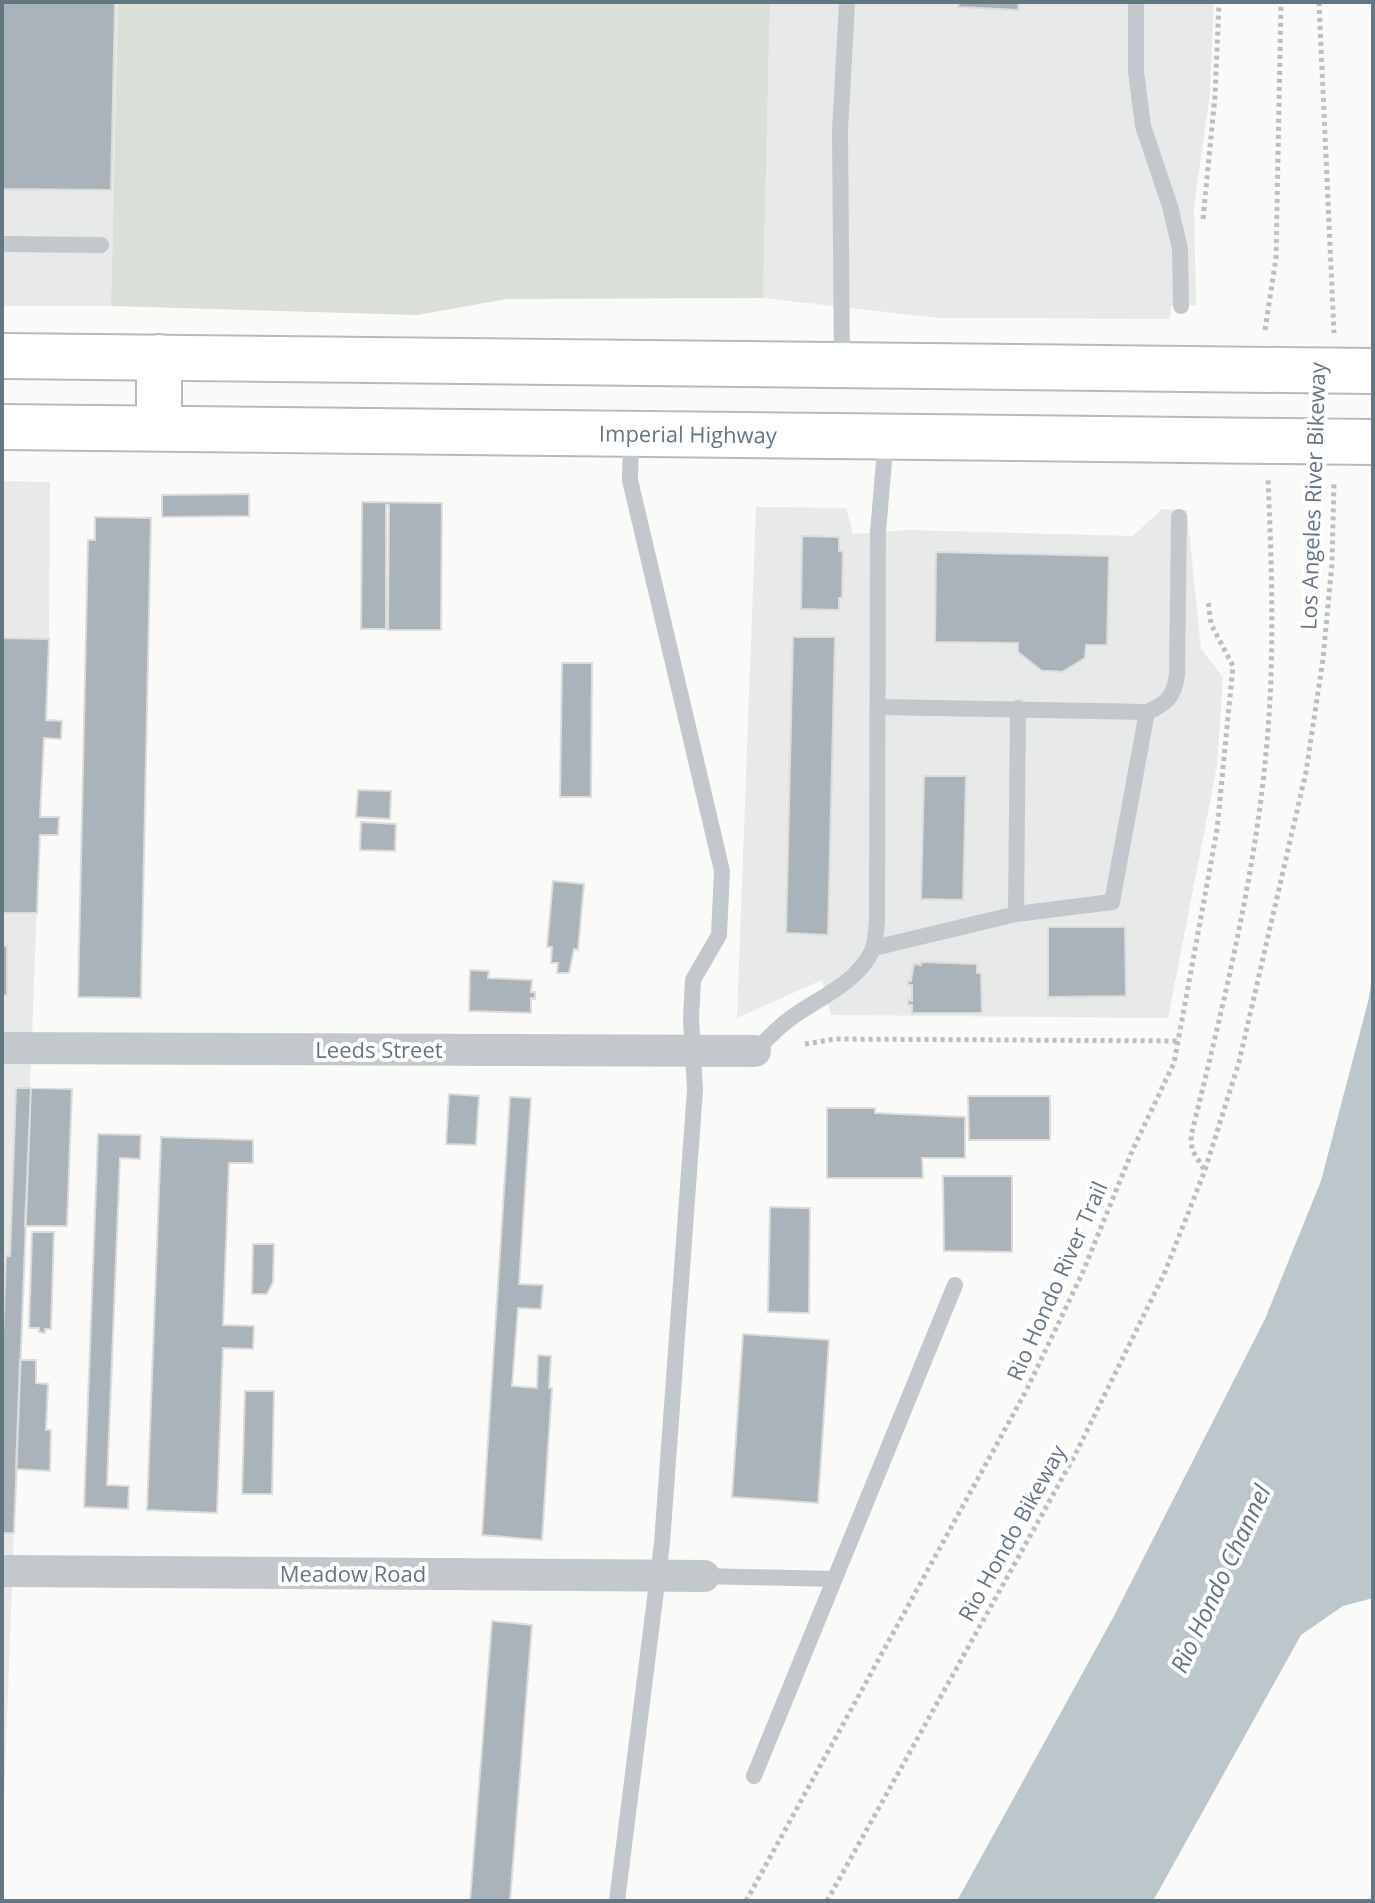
<svg xmlns="http://www.w3.org/2000/svg" width="1375" height="1903" font-family="'Open Sans',sans-serif">
  <style>
    .built { fill: #e8e9e9 }
    .green { fill: #dadfd7 }
    .water { fill: #bbc7cb }
    .building { fill: #aab3b9; stroke: #dcdcda; stroke-width: 2 }
    .lines { fill: none; stroke-linecap: round; stroke-linejoin: round }
    .primary-casing { stroke: #b5babe; stroke-width: 48 }
    .path { stroke: #bbbfc2; stroke-width: 5; stroke-dasharray: 4 4; stroke-linecap: butt }
    .lane { stroke: #c3c8cc; stroke-width: 16 }
    .street { stroke: #c3c8cc; stroke-width: 32 }
    .primary { stroke: #fff; stroke-width: 44 }
    .primary-bridge-casing { stroke: #b5babe; stroke-width: 48; stroke-linecap: butt }
    .primary-bridge { stroke: #fff; stroke-width: 44 }
    .labels { text-anchor: middle; stroke-width: 8; stroke-linejoin: round; paint-order: stroke }
    .street-label { font-size: 22px; fill: #657683; stroke: #fff }
    .water-label { font-size: 24px; font-style: italic; fill: #60757c; stroke: #fff }
  </style>
  <rect width="100%" height="100%" fill="#fafaf8"/>
  <path class="built" d="M2 2H118L111 306H2Z
    M770 2H1214L1210 94 1194 206 1196 305 1171 306 1170 319 939 318 763 298Z
    M2 481 50 482 49 639 40 817 2 1856Z
    M756 507 846 508 853 534 907 530 1133 536 1162 509 1187 510 1201 649 1223 677 1217 766 1168 1018 831 1015 822 980 737 1018Z"/>
  <path class="green" d="M118 2H770L763 298 507 299 417 315 111 306Z"/>
  <path class="water" d="M1373 968V1598L1343 1606 1301 1635 1153 1901H957L1114 1616 1265 1319 1321 1181 1369 998Z"/>
  <path class="building" d="M2 2H115L111 190 2 189Z
    M959 2H1019L1018 10 958 7Z
    M249 494V516L162 517V495Z
    M362 502 442 503 441 630H388L389 505H386V629H361Z
    M95 517 151 518 141 998 78 997 88 540H95Z
    M802 536 839 537V551L843 552 842 598H839V610L801 609Z
    M936 552 1109 556 1107 645H1086L1085 658 1062 672 1051 671H1042L1018 652V643L935 642Z
    M793 637H835L828 935 786 933Z
    M2 638 49 639 46 720 62 721 61 739 44 738 40 817H59L58 835H40L37 913H2Z
    M562 663H592L591 797H560Z
    M924 776H966L963 900 921 899Z
    M358 790 391 791 390 819 356 817Z
    M361 822 396 824 395 851 360 850Z
    M553 881 584 884 578 950 574 949 569 973H557L558 963H551L552 947H547Z
    M1048 927H1125L1126 996 1048 997Z
    M2 946H7V995H2Z
    M921 962 977 964V973H981L982 1013H912V1005H908V1000L912 1001V985H908V981H911L914 964 921 965Z
    M470 970 489 971 488 978 532 980 531 992H535V999L531 998V1013L469 1011Z
    M16 1088H31L14 1533H2V1360L6 1256H10Z
    M31 1088 72 1089 67 1226H25Z
    M449 1094 479 1096 476 1145 446 1144Z
    M968 1096H1050V1140H969Z
    M510 1097 531 1098 519 1284 543 1285 541 1309 518 1308 512 1386 537 1388 538 1355 551 1356 549 1388H552L542 1540 482 1535Z
    M827 1108H875V1113L965 1117V1158H922L923 1178H827Z
    M98 1134 141 1135 140 1159 120 1158 107 1485 129 1486 128 1509 84 1507Z
    M161 1137 253 1140V1163H229L223 1325 254 1326 253 1349 223 1348 217 1513 147 1510Z
    M943 1176H1012V1252L944 1251Z
    M770 1207 810 1208 809 1313 768 1312Z
    M32 1232H54L51 1329H45V1333L39 1332V1328H29Z
    M253 1244H274L273 1282 267 1294H252Z
    M743 1334 829 1340 818 1503 732 1497Z
    M20 1360H36V1383L48 1384 46 1430H51L50 1471 16 1469Z
    M245 1391H274L272 1494H242Z
    M492 1621 532 1625 510 1901H470Z"/>
  <g class="lines">
    <defs>
      <g id="primary">
        <path d="M2 356 1283 370"/>
        <path d="M159 357V428"/>
        <path id="s1" d="M2 427 1282 441"/>
      </g>
    </defs>
    <use href="#primary" class="primary-casing"/>
    <path class="path" d="M1319 2 1334 333
      M1203 219 1215 96 1219 2
      M1265 330 1276 258 1281 2
      M805 1044 835 1039 1180 1041
      M1204 1169 1192 1150 1191 1136C1222 1010 1254 883 1266 753 1275 662 1272 570 1268 479
      M746 1901 1026 1391 1082 1274 1133 1149 1174 1063 1217 830 1233 666 1211 624 1208 600
      M827 1901 1074 1457 1165 1272 1205 1170 1239 1062 1306 772 1323 659 1332 563 1334 483"/>
    <path class="lane" d="M1136 2V72L1143 126 1170 206 1180 249 1181 306
      M2 244 101 245
      M842 364 840 131 847 2
      M879 707 1147 712C1167 704 1174 696 1177 675L1179 517
      M1016 914 1018 708
      M874 948 1016 914 1112 902 1147 712
      M755 1051C766 1041 775 1030 787 1021 815 999 856 985 872 951 876 942 876 930 877 920L878 532 886 438
      M704 1576 834 1579
      M754 1776 955 1285
      M617 1901 662 1543 695 1090 691 1018 693 980 719 935 722 871 630 480 631 436"/>
    <path class="street" d="M2 1048 755 1051
      M2 1571 704 1576"/>
    <use href="#primary" class="primary"/>
    <defs>
      <path id="primary-bridge" d="M1283 370 1373 371
        M1282 441 1373 442"/>
    </defs>
    <use href="#primary-bridge" class="primary-bridge-casing"/>
    <use href="#primary-bridge" class="primary-bridge"/>
  </g>
  <g class="labels">
    <g class="street-label">
      <text dy="8" stroke="none"><textPath href="#s1" startOffset="686">Imperial Highway</textPath></text>
      <text transform="translate(1313 496) rotate(-88)" y="8">Los Angeles River Bikeway</text>
      <text x="379" y="1058">Leeds Street</text>
      <text transform="translate(1057 1281) rotate(-66)" y="8">Rio Hondo River Trail</text>
      <text transform="translate(1012 1533) rotate(-61)" y="8">Rio Hondo Bikeway</text>
      <text x="353" y="1582">Meadow Road</text>
    </g>
    <g class="water-label">
      <text transform="translate(1221 1579) rotate(-65)" y="8">Rio Hondo Channel</text>
    </g>
  </g>
  <rect width="1375" height="1903" fill="none" stroke="#657683" stroke-width="8"/>
</svg>
